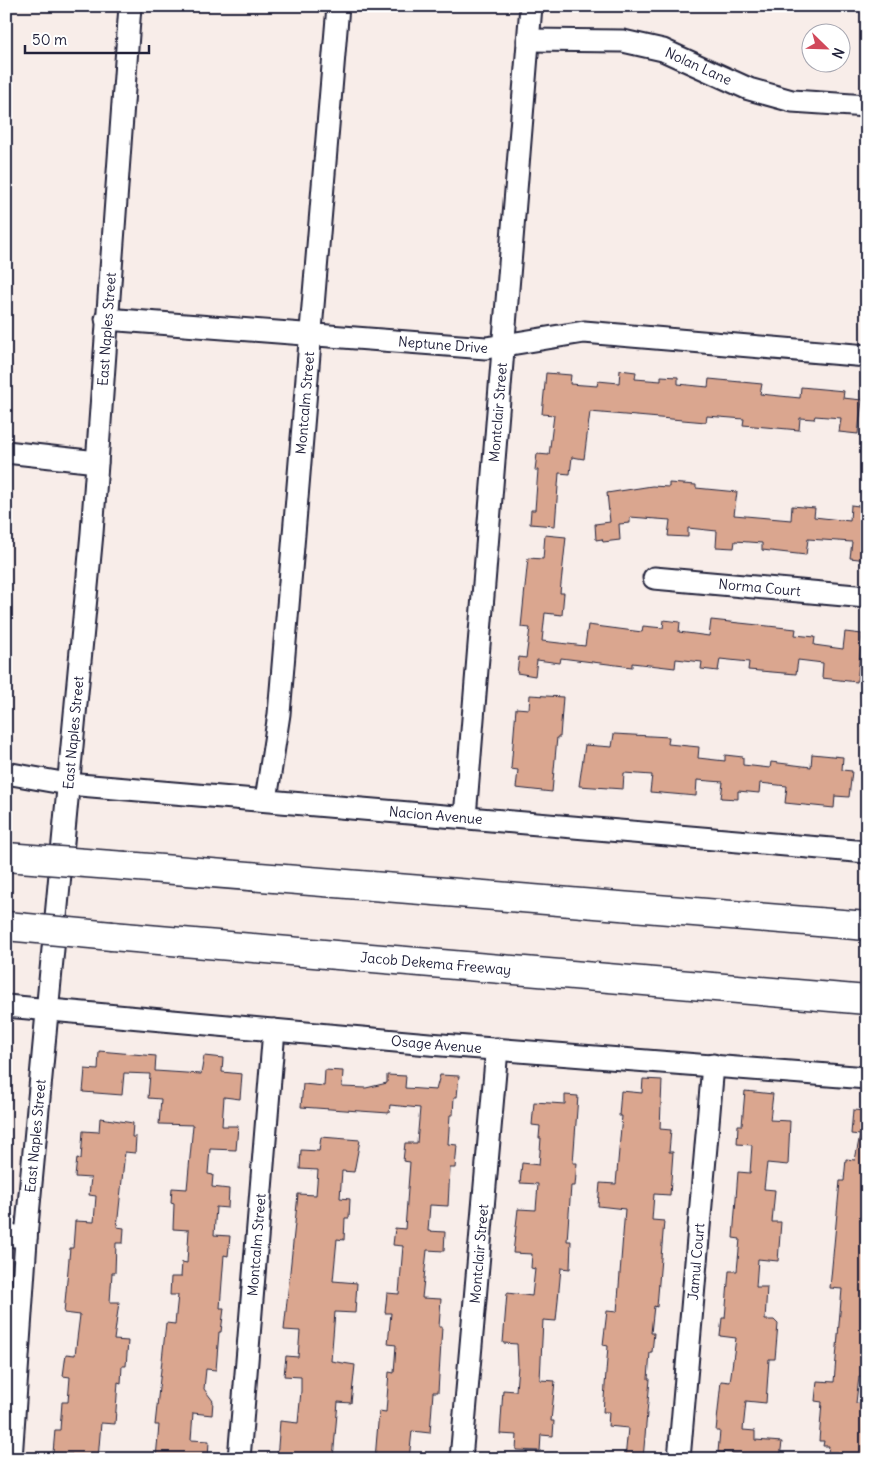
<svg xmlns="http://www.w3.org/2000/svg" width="873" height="1465" font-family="Delius,sans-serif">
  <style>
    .building { fill: #daa68f; stroke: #22223b }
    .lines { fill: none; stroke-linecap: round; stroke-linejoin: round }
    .minor-casing { stroke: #22223b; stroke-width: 25 }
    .highway-casing { stroke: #22223b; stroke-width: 31 }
    .minor { stroke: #fff; stroke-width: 21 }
    .highway { stroke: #fff; stroke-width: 28 }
    .highway-bridge-casing { stroke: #22223b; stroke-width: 31; stroke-linecap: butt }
    .highway-bridge { stroke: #fff; stroke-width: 28 }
    .labels { text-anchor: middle; stroke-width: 4.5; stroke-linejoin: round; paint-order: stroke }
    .street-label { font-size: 14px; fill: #22223b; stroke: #fff }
  </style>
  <rect width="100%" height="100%" fill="#f8ede9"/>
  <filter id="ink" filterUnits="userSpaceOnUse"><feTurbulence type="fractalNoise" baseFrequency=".02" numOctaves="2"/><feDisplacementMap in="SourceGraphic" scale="10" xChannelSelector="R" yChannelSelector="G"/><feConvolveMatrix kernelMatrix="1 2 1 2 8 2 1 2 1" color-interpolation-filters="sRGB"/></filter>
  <g filter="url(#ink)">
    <path class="building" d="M620 370 636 372 635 379 661 381V376L678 377V384L708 387 709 379 762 384 760 394 800 398 801 387 844 391 843 398 862 400 858 434 839 432 841 418 815 416 814 419 800 418 799 430 743 425 744 419 707 416 706 422 590 412 584 459 572 457 570 474 559 473 555 526 530 524 531 510H535L538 470H535L537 454 549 455 554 415 542 414 546 373 571 375 570 384 597 386 598 381 619 383Z
      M669 483 696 485V488L737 492 734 515 791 520 792 506 815 508 814 517 850 521 851 505 867 507V560L850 558 852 542 808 539 806 555 762 550V543L735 541 734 548 716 547 717 531 688 528V537L668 536 670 520 630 517V523L619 524 620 540 603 542 602 539 596 540 595 524 610 522 607 493 652 486 669 487Z
      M545 535 566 537 560 593H564L562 615 545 613 542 641 585 646 588 625 642 632 643 626 663 628 664 620 680 622 679 632 709 636 711 620 796 629 795 635 815 637 814 645 843 649 845 632 862 634 857 682 822 678 823 663 798 660 796 674 748 670 749 662 720 659 718 671 701 669 702 662 676 659 675 668 632 663V667L561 658 560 663 537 660 535 676 517 673 519 657 526 658 530 628 521 627 528 558 543 559Z
      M530 695 563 697 560 737H557L552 792 516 788 518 770 511 769 516 708 529 709Z
      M614 734 669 737 668 744 699 747 698 758 725 761V755L743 757V765L770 768 771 762 811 767 812 754 843 757 842 770 852 771 849 797 835 796 834 808 785 803 787 786 760 783 759 793 738 791V799L721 798 723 782 697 780 696 796 650 792 652 775 624 773 623 789 579 786 585 745 612 747Z
      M99 1051 156 1056 155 1071 201 1074 204 1056 223 1058 222 1072 242 1074 240 1099 224 1097 222 1126H238L236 1150 210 1149 208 1174 213 1175 212 1187 229 1189 228 1208 216 1207 214 1235 230 1236 228 1256 224 1255 220 1308H224L221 1332H219L216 1370 206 1369 204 1389 213 1401 212 1415 193 1413 191 1440 209 1441 208 1459 156 1458 159 1425H155L166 1323 175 1324 178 1295H170L171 1277H181L182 1262 187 1263 189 1230 173 1229 174 1204 171 1203 172 1188 187 1189 193 1125 159 1124 161 1099 148 1098 150 1074 124 1073 122 1095 83 1092 85 1069 98 1070Z
      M325 1070 343 1071 342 1087 366 1088 387 1083V1075L406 1076 405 1088 436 1090 440 1075 459 1076 457 1097H454L453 1115H450L448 1144 457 1145 455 1168H450L448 1206 430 1205 428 1231 445 1232 444 1251 427 1250 422 1298 441 1299 439 1327H442L438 1392H433L430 1433 412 1431 409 1459H375L379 1411 386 1412 389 1372 394 1373 396 1345 388 1344 391 1313H385L387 1293 399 1294 403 1246 393 1245 395 1228 405 1229 410 1162 403 1161 405 1143H417L420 1108 390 1105 389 1113 301 1107 303 1084 324 1086Z
      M643 1079 662 1080 660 1129 671 1130 669 1152H673L670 1195 654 1194 652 1220 664 1221 657 1307 654 1306 651 1333H654L652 1352H650L648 1379H650L643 1459H625L628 1428 608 1426 609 1412H603L608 1346 603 1345 607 1311 617 1312 625 1209 598 1206 600 1183 616 1184 622 1116H619L621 1091 642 1093Z
      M745 1091 773 1094 770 1120 790 1121 788 1165 767 1163 764 1189 775 1190 772 1222H781L778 1261 758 1259 756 1287H767L765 1320H774L778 1324 775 1359H769L766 1403 746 1401 743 1430 755 1431V1440L782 1442 780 1457 718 1452 720 1431H716L721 1381 730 1382 736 1338 720 1336 722 1318H725L729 1271H737L740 1239 733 1238 738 1172 750 1173 752 1145 737 1144 738 1125H742Z
      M565 1095 578 1096 573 1163H577L575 1186H571L567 1241H571L570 1269 561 1268 556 1321 543 1320 540 1380 555 1381 551 1421H554L553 1436 541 1435 540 1451 516 1450 517 1435 500 1434 503 1390 516 1391 518 1365 517 1344 503 1343 507 1293 532 1296 535 1269 531 1268 532 1254 513 1253 518 1209 536 1210 538 1184 520 1183 522 1163 539 1165 541 1138H539L540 1126 532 1125 534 1102 565 1104Z
      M853 1110 867 1111V1377H859L856 1403 867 1404V1459H836L837 1452H828L829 1446H823L824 1441H819L822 1402 815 1401 817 1381 834 1382 842 1289 830 1288 840 1181H844L846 1159 855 1160 860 1135 851 1134Z
      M100 1118 133 1123 132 1137H136L135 1153 125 1152 117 1227 124 1228 123 1243H116L115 1273H112L110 1302H119L114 1340 128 1341 126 1366H122L121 1383 118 1382 115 1424 101 1423 98 1459H79L72 1457V1454L53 1453 55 1430H60L62 1402H68L70 1377 63 1376 66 1354 75 1355 80 1315 64 1313 70 1248H73L75 1221 94 1222 96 1196 89 1195 91 1178 75 1177 77 1158 81 1159 83 1131 99 1132Z
      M321 1137 360 1140 354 1172 342 1171 340 1198 350 1199 349 1218H345L344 1240 337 1239 333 1281 357 1283 355 1313 335 1312 331 1361 355 1365 351 1403 338 1402 333 1459H277L280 1421 298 1423 301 1391V1377L284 1376 286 1356 298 1357 300 1331 284 1330 298 1194 316 1195 318 1170 300 1169 301 1150 319 1151Z"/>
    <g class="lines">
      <defs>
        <g id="minor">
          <path id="s1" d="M528 40 623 41 663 50 749 89 792 101 867 106"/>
          <path id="s2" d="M106 319 486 348 584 332 867 356"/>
          <path d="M6 452 97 462"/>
          <path id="s3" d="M654 578 867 597"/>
          <path id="s4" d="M6 773 68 784 867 852"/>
          <path id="s5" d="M266 800 279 714 338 6"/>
          <path id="s6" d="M465 817 531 6"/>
          <path id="s7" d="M6 1006 429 1044 867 1078"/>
          <path d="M6 1235 26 1237"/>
          <path id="s8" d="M11 1459 27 1226 92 533 130 6"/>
          <path id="s9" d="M239 1459 274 1030"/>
          <path id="s10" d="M461 1459 497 1049"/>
          <path id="s11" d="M679 1459 713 1065"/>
        </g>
        <g id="highway">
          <path d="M125 866 867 926"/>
          <path id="s12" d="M112 936 867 1000"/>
        </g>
      </defs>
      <use href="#minor" class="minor-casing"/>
      <use href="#highway" class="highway-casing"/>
      <use href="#minor" class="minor"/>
      <use href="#highway" class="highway"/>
      <defs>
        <path id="highway-bridge" d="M6 857 125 866
          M6 926 112 936"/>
      </defs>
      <use href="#highway-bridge" class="highway-bridge-casing"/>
      <use href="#highway-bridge" class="highway-bridge"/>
    </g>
  </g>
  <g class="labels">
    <g class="street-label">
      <text dy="5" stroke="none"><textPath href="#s1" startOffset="175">Nolan Lane</textPath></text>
      <text dy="5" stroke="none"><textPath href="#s8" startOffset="1134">East Naples Street</textPath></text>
      <text dy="5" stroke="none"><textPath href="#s2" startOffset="338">Neptune Drive</textPath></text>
      <text dy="5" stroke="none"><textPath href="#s5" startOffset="399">Montcalm Street</textPath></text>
      <text dy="5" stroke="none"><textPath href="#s6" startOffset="406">Montclair Street</textPath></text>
      <text dy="5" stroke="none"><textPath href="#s3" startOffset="106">Norma Court</textPath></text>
      <text dy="5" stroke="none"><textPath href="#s8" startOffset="729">East Naples Street</textPath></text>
      <text dy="5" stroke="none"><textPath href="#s4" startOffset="432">Nacion Avenue</textPath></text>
      <text dy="5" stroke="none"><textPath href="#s12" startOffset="325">Jacob Dekema Freeway</textPath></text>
      <text dy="5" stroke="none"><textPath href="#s7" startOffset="432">Osage Avenue</textPath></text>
      <text dy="5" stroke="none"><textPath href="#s8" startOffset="324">East Naples Street</textPath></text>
      <text dy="5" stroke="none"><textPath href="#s9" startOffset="215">Montcalm Street</textPath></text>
      <text dy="5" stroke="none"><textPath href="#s10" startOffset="206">Montclair Street</textPath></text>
      <text dy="5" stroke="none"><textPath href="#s11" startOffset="198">Jamul Court</textPath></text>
    </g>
  </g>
  <rect width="873" height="1465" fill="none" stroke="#fff" stroke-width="25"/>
  <rect x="12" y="12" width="848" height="1440" fill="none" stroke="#22223b" stroke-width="2" filter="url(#ink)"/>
  <g transform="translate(826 48) rotate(113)"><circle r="24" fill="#ffffff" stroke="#a7a7b1"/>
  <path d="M0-4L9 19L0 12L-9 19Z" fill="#d1495b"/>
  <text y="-8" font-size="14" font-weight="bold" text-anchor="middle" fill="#22223b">N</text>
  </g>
  <path d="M25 45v8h124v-8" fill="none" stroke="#22223b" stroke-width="2.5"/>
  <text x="32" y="45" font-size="15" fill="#22223b" stroke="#ffffff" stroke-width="4" paint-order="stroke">50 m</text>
</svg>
